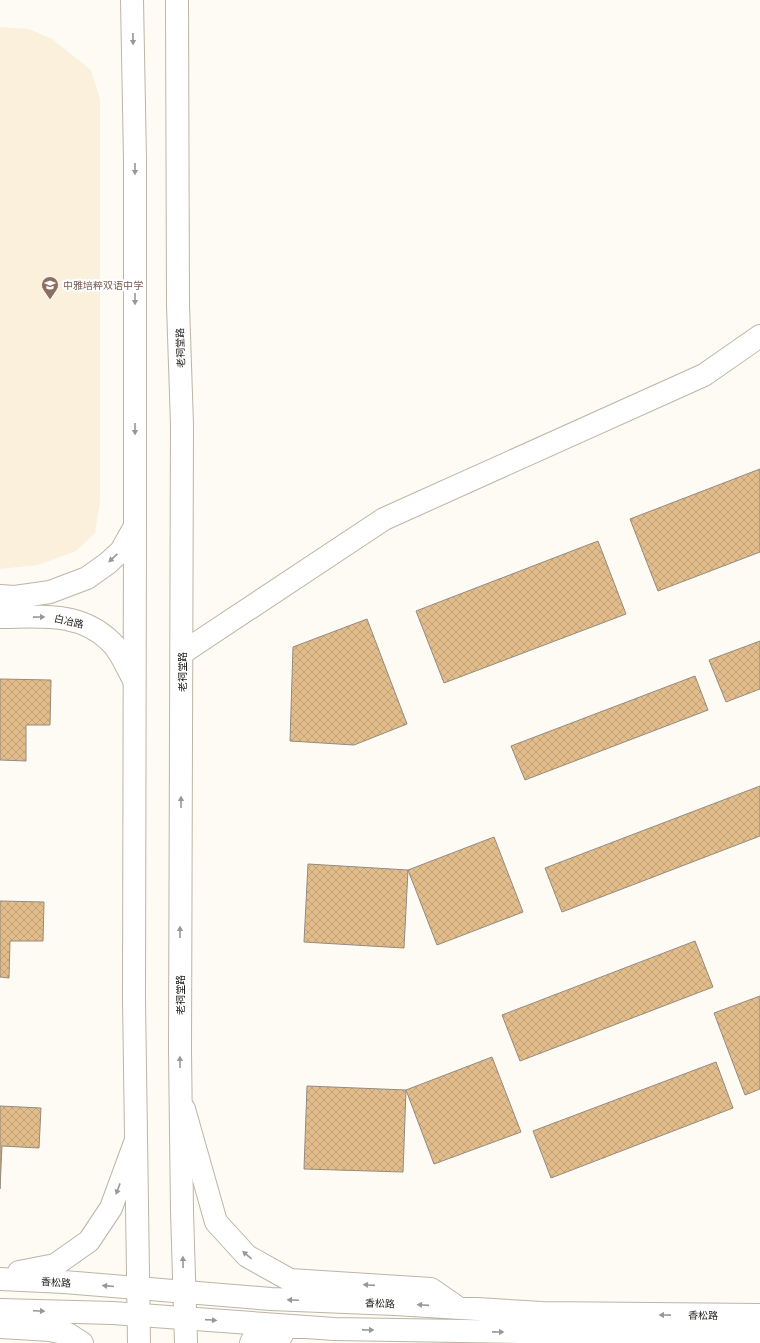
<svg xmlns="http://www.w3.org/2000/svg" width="760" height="1343" font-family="'Work Sans','Noto Sans SC',sans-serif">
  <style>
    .education { fill: #fbf0db }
    .building { fill: url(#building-cross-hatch); stroke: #948b7f }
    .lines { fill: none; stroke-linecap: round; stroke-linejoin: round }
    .minor-casing { stroke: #bcb5a7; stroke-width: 24 }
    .major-casing { stroke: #bcb5a7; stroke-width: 24 }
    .minor { stroke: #fff; stroke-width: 22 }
    .major { stroke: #fff; stroke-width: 22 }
    .oneway { fill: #999896 }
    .labels { text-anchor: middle; stroke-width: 4; stroke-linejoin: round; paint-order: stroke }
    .education-label { font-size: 10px; fill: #785e54; stroke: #fff; text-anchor: start }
    .street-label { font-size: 10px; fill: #1d1b16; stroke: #fff }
  </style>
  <defs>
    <pattern id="building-cross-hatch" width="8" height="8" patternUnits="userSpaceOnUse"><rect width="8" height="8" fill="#e2bd8b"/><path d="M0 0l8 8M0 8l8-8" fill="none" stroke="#c1a277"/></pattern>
  </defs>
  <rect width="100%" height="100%" fill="#fefbf5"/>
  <path class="education" d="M0 27 29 29 52 39 91 70 100 99V502L95 533 76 551 38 565 0 569Z"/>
  <path class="building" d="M760 469V552L658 591 630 519Z
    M598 541 626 614 444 683 416 611Z
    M367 619 407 724 354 745 290 741 293 647Z
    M760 641V689L726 702 709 660Z
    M695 676 708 710 525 780 511 746Z
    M0 679 51 680 50 725H26V761L0 760Z
    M760 786V836L562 912 545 868Z
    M494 837 523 912 437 945 408 870Z
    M308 864 408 870 404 948 304 942Z
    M0 901 44 902 43 941H10L9 978 0 977Z
    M695 941 713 987 520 1061 502 1015Z
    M760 996V1089L745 1095 714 1013Z
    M492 1057 521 1132 434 1164 406 1090Z
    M716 1062 733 1108 551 1178 533 1131Z
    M307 1086 406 1090 403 1172 304 1169Z
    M0 1106 41 1108 39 1148 2 1146 0 1189Z"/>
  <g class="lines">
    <defs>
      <path id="minor" d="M0 596 15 597 50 592 87 578 108 563 121 551 135 526
        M0 617C40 617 79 611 110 641 121 651 127 668 134 680
        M182 653 384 519 704 375 760 336
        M184 1109 216 1222 247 1256 290 1280 431 1289 457 1307
        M19 1272 55 1265 89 1241 111 1208 136 1140
        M0 1279 64 1282 271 1299 395 1304 542 1313 760 1315
        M0 1310 113 1313 334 1329 583 1333H760
        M0 1327 50 1330 68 1334 82 1343
        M251 1343 254 1337 282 1335"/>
      <path id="major" d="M132 0 135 160V526L134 999 139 1343
        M177 0 178 305 182 425 180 1051 182 1211 186 1343"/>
    </defs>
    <use href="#minor" class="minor-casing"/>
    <use href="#major" class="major-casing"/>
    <use href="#minor" class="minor"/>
    <use href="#major" class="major"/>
  </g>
  <defs><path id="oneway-solid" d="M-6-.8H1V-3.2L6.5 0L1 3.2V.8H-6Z"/></defs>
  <g class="oneway">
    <use href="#oneway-solid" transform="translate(133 39) rotate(89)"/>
    <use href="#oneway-solid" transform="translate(135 169) rotate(90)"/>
    <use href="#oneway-solid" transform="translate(135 299) rotate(90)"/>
    <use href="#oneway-solid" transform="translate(135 429) rotate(90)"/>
    <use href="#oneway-solid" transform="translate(113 558) rotate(137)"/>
    <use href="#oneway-solid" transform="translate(39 617) rotate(-1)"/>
    <use href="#oneway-solid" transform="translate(181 802) rotate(-90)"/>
    <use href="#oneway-solid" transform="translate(180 932) rotate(-90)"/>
    <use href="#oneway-solid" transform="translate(180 1062) rotate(-91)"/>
    <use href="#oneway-solid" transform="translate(118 1189) rotate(110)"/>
    <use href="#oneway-solid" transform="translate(247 1255) rotate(-140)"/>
    <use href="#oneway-solid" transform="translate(183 1262) rotate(-91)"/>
    <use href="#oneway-solid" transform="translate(369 1285) rotate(-176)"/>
    <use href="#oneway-solid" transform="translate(108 1286) rotate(-175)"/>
    <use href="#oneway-solid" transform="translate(293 1300) rotate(-178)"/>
    <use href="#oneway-solid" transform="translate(423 1305) rotate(-176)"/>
    <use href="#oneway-solid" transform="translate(39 1311) rotate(2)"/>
    <use href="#oneway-solid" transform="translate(665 1315) rotate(-179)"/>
    <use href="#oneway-solid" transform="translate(211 1320) rotate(4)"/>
    <use href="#oneway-solid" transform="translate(368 1330) rotate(1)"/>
    <use href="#oneway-solid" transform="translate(498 1332) rotate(1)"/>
  </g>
  <defs>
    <symbol id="school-pin" viewBox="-11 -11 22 30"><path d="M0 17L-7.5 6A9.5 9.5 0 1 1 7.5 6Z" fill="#8d6e63" stroke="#fff"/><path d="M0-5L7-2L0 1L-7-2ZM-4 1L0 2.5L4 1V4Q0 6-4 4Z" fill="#fff"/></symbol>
  </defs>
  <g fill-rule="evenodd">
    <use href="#school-pin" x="40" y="275" width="20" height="27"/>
  </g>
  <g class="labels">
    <g class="education-label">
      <text x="63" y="289">中雅培粹双语中学</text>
    </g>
    <g class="street-label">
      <text transform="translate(180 348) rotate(-92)" y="4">老祠堂路</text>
      <text transform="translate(69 621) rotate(13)" y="4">白冶路</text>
      <text transform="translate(182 672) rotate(-90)" y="4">老祠堂路</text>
      <text transform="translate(180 995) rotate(-90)" y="4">老祠堂路</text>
      <text transform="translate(56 1282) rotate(4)" y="4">香松路</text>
      <text transform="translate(380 1303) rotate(2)" y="4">香松路</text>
      <text transform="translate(703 1315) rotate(1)" y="4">香松路</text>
    </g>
  </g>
</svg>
